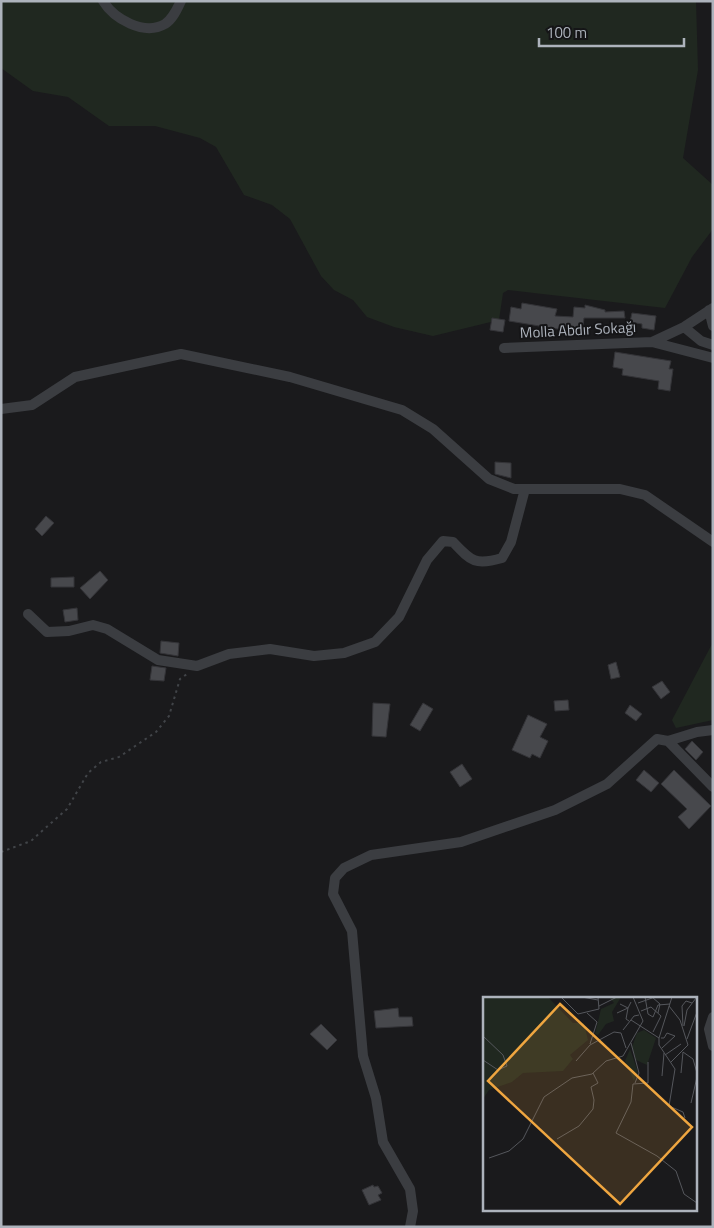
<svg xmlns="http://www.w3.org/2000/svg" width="714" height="1228" font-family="'Titillium Web',sans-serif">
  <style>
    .green { fill: #202820 }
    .building { fill: #47484c; stroke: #343438 }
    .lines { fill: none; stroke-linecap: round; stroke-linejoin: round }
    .path { stroke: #414448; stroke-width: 2; stroke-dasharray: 2.5 4; stroke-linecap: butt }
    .minor { stroke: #3b3d41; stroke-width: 10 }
    .labels { text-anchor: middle; stroke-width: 4; stroke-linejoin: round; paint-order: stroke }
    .street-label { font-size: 15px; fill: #adb3bc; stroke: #151517 }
    .inset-road { fill: none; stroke: #55575c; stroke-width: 1 }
    .view { fill: #efa640; fill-opacity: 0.15; stroke: #efa640; stroke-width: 2.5 }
    .inset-edge { fill: none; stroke: #adb3bc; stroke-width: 2.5 }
  </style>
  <rect width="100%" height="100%" fill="#1a1a1c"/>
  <path class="green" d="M1 1H696L698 70 683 158 713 185V229L692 257 665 308 508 290 503 293 499 320 433 336 394 327 367 317 353 300 334 290 321 276 290 219 272 205 244 195 216 147 200 138 155 126H109L68 97 33 91 1 68Z
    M713 642V720L676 728 672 720Z"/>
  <path class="building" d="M522 303 557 309 555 316 573 317 574 307 585 308V305L605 310V312L624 311 625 318H584L582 333 509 321 511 307 521 309Z
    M632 313 656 316 654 330 642 328V324L630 322Z
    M492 318 505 320 503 332 490 330Z
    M615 352 671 361 669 369H673L670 391 658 389 659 381 622 375 623 369 613 367Z
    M495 462 511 463V478L495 474Z
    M46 516 54 523 42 536 35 529Z
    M100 571 108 580 90 599 80 588Z
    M74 577V587H51V578Z
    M77 608 78 620 65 622 63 610Z
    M161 641 179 643 178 656 160 653Z
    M616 662 620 677 611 679 608 665Z
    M152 666 166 668 164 681 150 680Z
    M662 681 670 692 661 699 652 687Z
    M568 700 569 710 555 711 554 701Z
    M373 703 390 704 386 737 372 736Z
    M423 703 433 709 420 731 410 725Z
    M630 705 642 714 636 721 625 713Z
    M528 715 547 724 540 737 548 741 540 758 532 754 530 758 512 750Z
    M692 741 703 752 696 760 685 749Z
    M462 764 472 779 460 787 450 772Z
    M644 770 659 783 651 792 636 780Z
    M674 770 711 806 689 829 678 817 687 809 661 784Z
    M398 1008 399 1017H412L413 1026 376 1028 374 1011Z
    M321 1024 337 1040 327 1050 310 1034Z
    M373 1185 374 1187 378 1186 382 1193 378 1195 381 1200 369 1205 362 1190Z"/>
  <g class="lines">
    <path class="path" d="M1 852 31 841 42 831 67 809 88 773 101 762 119 757 156 732 169 716 180 679 187 674"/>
    <path class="minor" d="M103 1C114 19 144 36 165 24 173 19 177 9 181 1
      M709 310 713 326
      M684 327 701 341 713 345
      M652 342 684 327 713 308
      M504 348 652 342 713 358
      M1 409 32 405 75 377 181 354 290 377 402 410 433 429 489 479 514 489H620L645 495 713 542
      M28 614 47 632 69 631 93 625 107 629 158 660 197 666 229 654 270 649 314 656 344 653 375 642 399 617 427 560 443 541 453 542C471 561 475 566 502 558L511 542 525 489
      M668 741 697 732 713 730
      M713 1017 709 1029 713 1046
      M410 1227 413 1211 410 1189 383 1142 376 1098 363 1056 352 931 333 894 335 878 344 868 371 855 461 842 555 810 607 784 657 739 668 741 713 787"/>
  </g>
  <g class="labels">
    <g class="street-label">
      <text transform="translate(578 330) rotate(-3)" y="5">Molla Abdır Sokağı</text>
    </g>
  </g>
  <g transform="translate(483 997)">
    <rect width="214" height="214" fill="#1a1a1c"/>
    <path d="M0 0H65L90 26H101L105 43 87 58 90 62 80 74 40 76 29 85 6 93 0 102ZM126 0H138L129 15 131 24 123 27 115 38 112 37 118 12 131 6ZM161 33 173 41 164 68 153 63 149 50 154 36ZM147 52 155 75 151 84 142 64Z" fill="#202820"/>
    <path class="inset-road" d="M78 0 95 17 116 12 115 0M99 0 115 3M162 0 165 17 170 20 175 8 187 7M169 0 177 7 175 16M155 6 172 0M137 7 145 11 143 22 146 24M116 9 134 0M186 9 197 23 205 48 188 65M158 14 168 10 178 19 170 35M104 16 114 25 107 47M134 16 145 11 148 5M148 23 176 41M200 29 199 9 203 4 209 6M201 29 204 13 213 1M140 33 151 19 156 18M0 39 20 58 24 69 15 73 0 63M176 41V48L192 72 186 109 200 115 202 121M176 41 189 0M178 41H181L184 36 192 39 179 51M204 42 214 15M148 46 156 76 152 86M182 58 198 47M93 64 107 48 131 35 138 36 143 51M165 65V86L150 87 148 105 133 136 174 159 193 174 201 197 214 206M198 76 200 55 210 62 214 76M179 79 181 56M208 106 214 80M74 142 96 129 110 112 111 103 108 90 115 86 110 76M6 161 26 154 40 142 61 100 89 81 109 77 123 64 140 59 160 24 150 0"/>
    <path class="view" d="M77 7 209 130 137 207 5 84Z"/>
    <rect width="214" height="214" class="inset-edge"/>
  </g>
  <rect width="714" height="1228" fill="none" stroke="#adb3bc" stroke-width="5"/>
  <path d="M539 38v8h145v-8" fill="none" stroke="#adb3bc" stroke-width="2.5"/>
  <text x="546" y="38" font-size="15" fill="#adb3bc" stroke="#151517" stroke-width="4" paint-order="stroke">100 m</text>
</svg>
